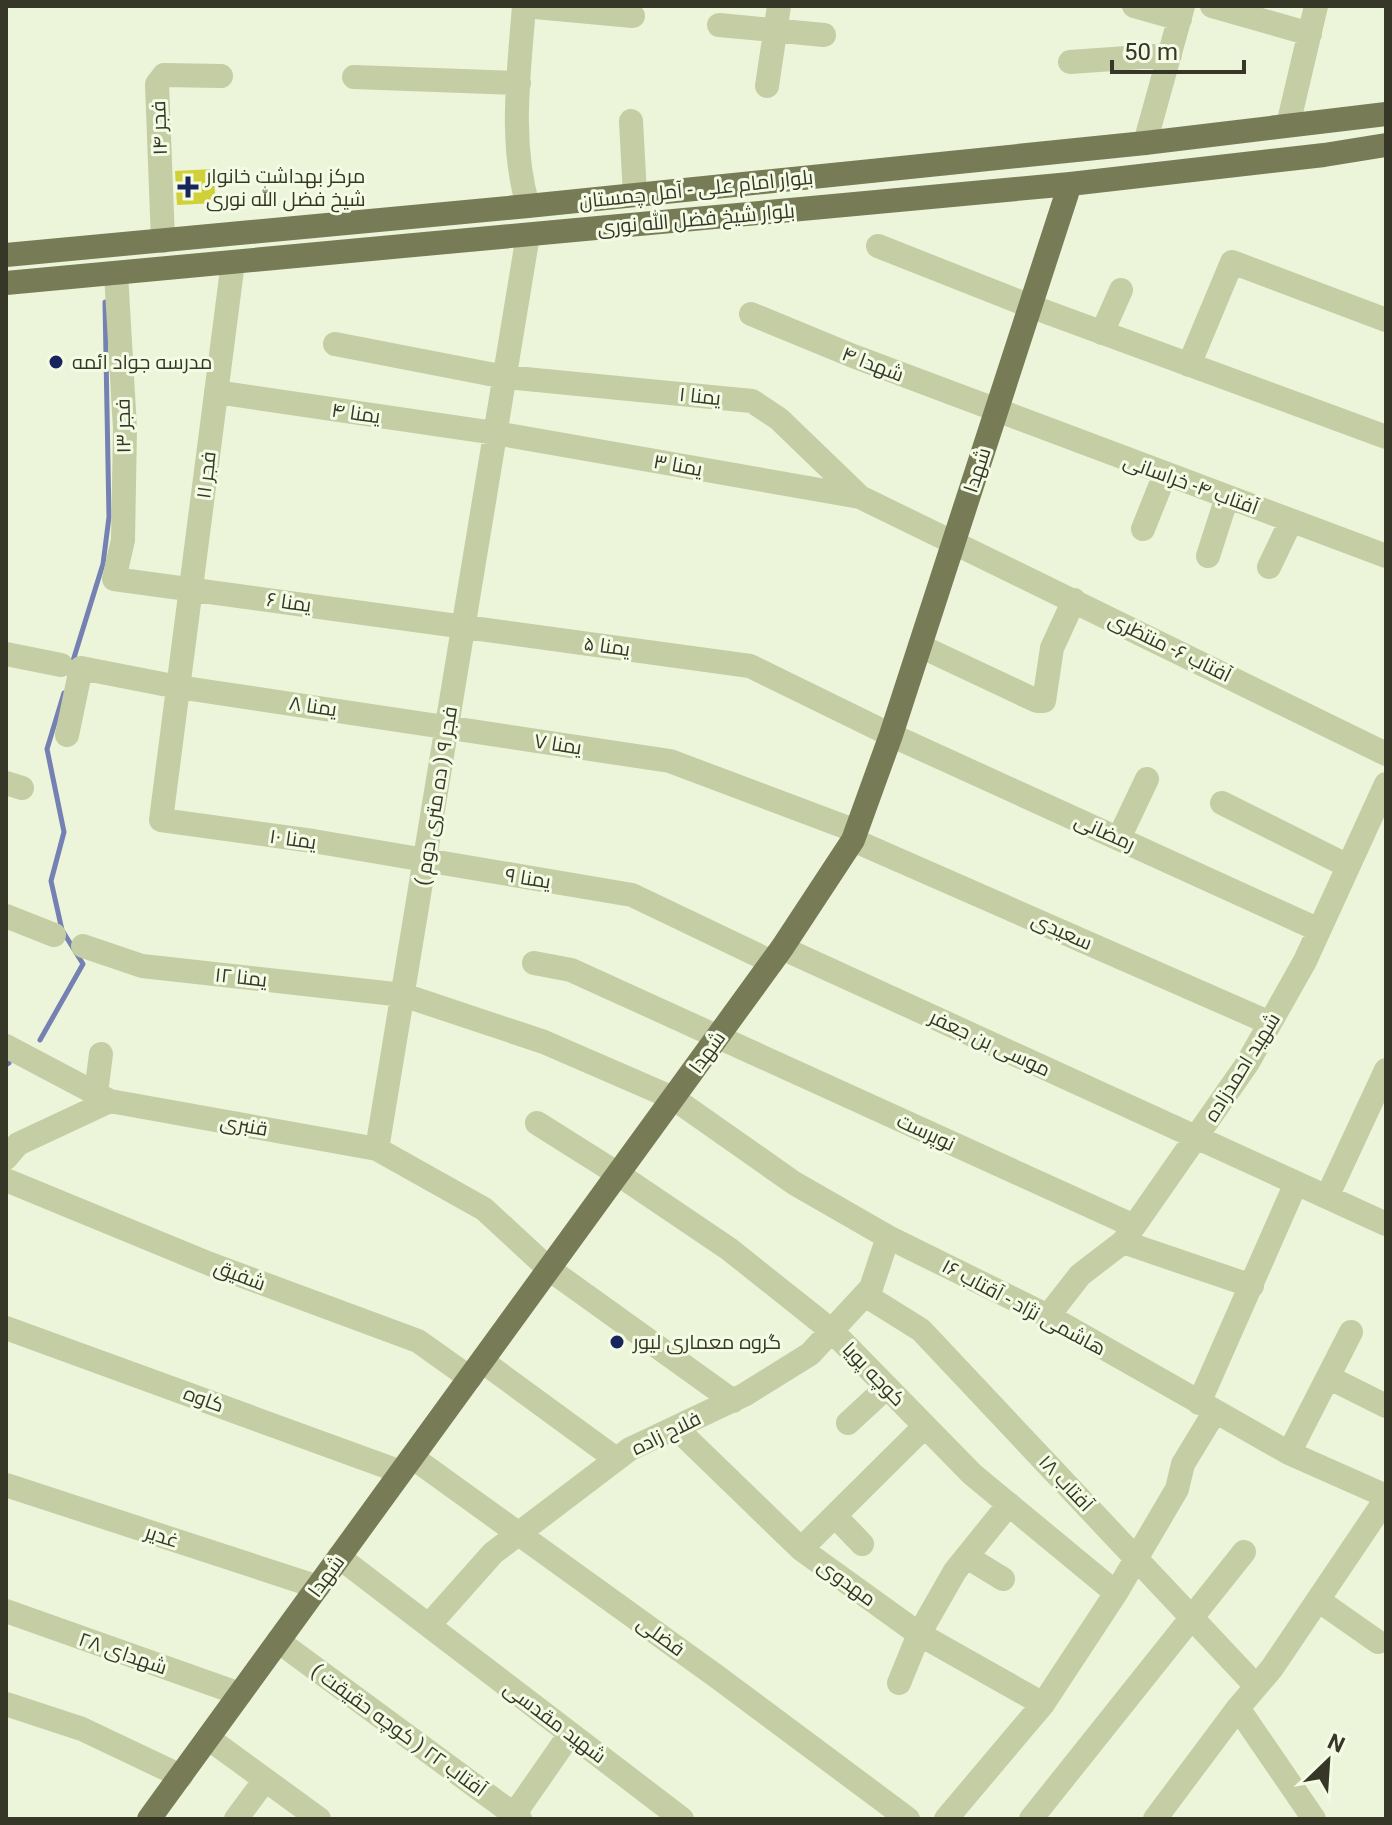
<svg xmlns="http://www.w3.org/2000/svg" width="1392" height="1825" font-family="Roboto,Cairo,sans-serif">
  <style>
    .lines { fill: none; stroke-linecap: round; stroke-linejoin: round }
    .stream { stroke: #7581b3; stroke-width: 5 }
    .building { fill: #d0d139 }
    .minor { stroke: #c4cda3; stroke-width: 24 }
    .major { stroke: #777b56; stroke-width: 24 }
    .poi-dot { fill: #18245c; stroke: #f4fbe5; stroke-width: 3 }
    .labels { text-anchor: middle; stroke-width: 6; stroke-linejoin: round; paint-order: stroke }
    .street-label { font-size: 20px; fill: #363726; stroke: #f4fbe5 }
    .poi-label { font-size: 20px; fill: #363726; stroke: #f4fbe5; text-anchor: start }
  </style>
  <rect width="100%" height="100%" fill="#ecf4d9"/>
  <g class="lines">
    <path class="stream" d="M72 664 103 564 109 517 105 302
      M40 1040 83 964 62 930 51 881 64 832 47 749 64 693
      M6 1065 9 1063"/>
  </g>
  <path class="building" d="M213 169 216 203 177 205 175 171Z"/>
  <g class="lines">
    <path class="minor" d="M524 6C519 73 509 141 528 206
      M524 6 633 16
      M1134 6 1180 19
      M1212 6 1310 34
      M719 25 824 35
      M1070 62 1170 55
      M354 77 519 83
      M767 86 779 6
      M631 121 635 195
      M1288 125 1316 6
      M1145 143 1183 6
      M163 241 157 84 164 75 221 76
      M878 246 1030 306 1386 437
      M233 262 161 820 313 841 632 895 772 962
      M116 273 125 429 123 540 114 579 750 666 891 735 1319 930
      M751 314 853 356 1386 556
      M1102 333 1121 290
      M335 344 505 377 752 401 779 419 860 497
      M1189 365 1232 262 1386 320
      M216 392 495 433 860 497 1386 754
      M1143 529 1165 474
      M1208 556 1227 497
      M1269 567 1291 521
      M920 646 1037 701H1044L1052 648 1074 600
      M6 654 61 665
      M67 735 81 668 178 687 670 761 856 831
      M6 783 22 788
      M1222 803 1348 866
      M1119 838 1147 779
      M853 840 1270 1023
      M6 916 54 935
      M83 946 142 966 403 995 544 1042 673 1098 794 1183 888 1237 1048 1316 1289 1453 1386 1496
      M782 948 1386 1224
      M534 963 571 970 1134 1226
      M6 1046 110 1101 377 1149 484 1209 549 1269 733 1401
      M96 1093 101 1054
      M537 1123 618 1174 729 1249 832 1331 972 1474 1116 1593
      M377 1149 528 235
      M6 1158 18 1144 110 1101
      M6 1180 210 1264 418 1341 470 1378
      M1327 1197 1386 1070
      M1123 1242 1252 1286
      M865 1295 921 1330 1256 1686
      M1048 1316 1080 1275 1123 1242 1247 1064 1305 961 1386 784
      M6 1328 401 1472
      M482 1361 616 1459
      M1328 1377 1386 1406
      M1199 1403 1296 1183
      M848 1423 887 1387
      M676 1428 801 1549 919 1634 1043 1704
      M1289 1453 1351 1332
      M412 1457 716 1676 908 1819
      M6 1485 318 1587
      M835 1516 862 1544
      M801 1549 925 1426
      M339 1557 682 1819
      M967 1557 1003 1579
      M1318 1600 1378 1642
      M6 1611 240 1694
      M429 1625 493 1553 630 1449 744 1395 810 1354 871 1288 888 1237
      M278 1641 520 1819
      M899 1683 919 1634 955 1571 1009 1504
      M6 1704 82 1729 181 1776
      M1238 1708 1314 1819
      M208 1738 319 1819
      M236 1819 265 1780
      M511 1819 570 1734
      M946 1819 1043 1704 1116 1593 1177 1489 1183 1464 1214 1413
      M1031 1819 1244 1552
      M1155 1819 1238 1708 1272 1668 1386 1499"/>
    <path class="major" d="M6 255 528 206 1145 143 1386 114
      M6 283 1070 184 1324 155 1386 145
      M149 1819 782 948 853 840 891 735 1070 184"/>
  </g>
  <g class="poi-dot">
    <path d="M184 175h8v8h8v8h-8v8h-8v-8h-8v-8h8z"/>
    <circle cx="56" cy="362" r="8"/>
    <circle cx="617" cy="1342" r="8"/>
  </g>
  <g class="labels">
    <g class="street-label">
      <text transform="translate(159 128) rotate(-92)" y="7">فجر ۱۴</text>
      <text transform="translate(696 189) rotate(-6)" y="7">بلوار امام علی - آمل چمستان</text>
      <text transform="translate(696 219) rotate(-5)" y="7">بلوار شیخ فضل الله نوری</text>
      <text transform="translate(873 364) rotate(21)" y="7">شهدا ۴</text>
      <text transform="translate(700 396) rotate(6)" y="7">یمنا ۱</text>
      <text transform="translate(356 413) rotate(8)" y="7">یمنا ۴</text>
      <text transform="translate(123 426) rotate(-91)" y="7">فجر ۱۳</text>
      <text transform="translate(678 465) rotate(10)" y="7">یمنا ۳</text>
      <text transform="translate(977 470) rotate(-72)" y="7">شهدا</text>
      <text transform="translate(206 475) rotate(-83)" y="7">فجر ۱۱</text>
      <text transform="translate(1191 484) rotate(20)" y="7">آفتاب ۴- خراسانی</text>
      <text transform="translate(289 602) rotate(8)" y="7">یمنا ۶</text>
      <text transform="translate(607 646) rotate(8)" y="7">یمنا ۵</text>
      <text transform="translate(1170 647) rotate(26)" y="7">آفتاب ۶- منتظری</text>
      <text transform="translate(313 706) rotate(8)" y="7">یمنا ۸</text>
      <text transform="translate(558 744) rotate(9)" y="7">یمنا ۷</text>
      <text transform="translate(436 796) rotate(-81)" y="7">فجر ۹ ( ده متری دوم )</text>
      <text transform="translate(1105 832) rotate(24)" y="7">رمضانی</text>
      <text transform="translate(293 839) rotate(8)" y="7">یمنا ۱۰</text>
      <text transform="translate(528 878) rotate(9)" y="7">یمنا ۹</text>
      <text transform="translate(1062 931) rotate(24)" y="7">سعیدی</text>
      <text transform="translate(241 977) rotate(6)" y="7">یمنا ۱۲</text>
      <text transform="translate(990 1043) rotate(25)" y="7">موسی بن جعفر</text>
      <text transform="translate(707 1052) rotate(-54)" y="7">شهدا</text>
      <text transform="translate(1242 1067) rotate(-58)" y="7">شهید احمدزاده</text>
      <text transform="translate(244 1125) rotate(10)" y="7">قنبری</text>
      <text transform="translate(926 1132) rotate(25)" y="7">نوپرست</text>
      <text transform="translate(240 1275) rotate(21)" y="7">شفیق</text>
      <text transform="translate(1024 1307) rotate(28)" y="7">هاشمی نژاد - آقتاب ۱۶</text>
      <text transform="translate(874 1374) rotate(46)" y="7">کوچه پویا</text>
      <text transform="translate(204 1399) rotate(20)" y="7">کاوه</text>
      <text transform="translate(666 1433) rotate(-26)" y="7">فلاح زاده</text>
      <text transform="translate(1066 1483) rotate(47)" y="7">آفتاب ۱۸</text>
      <text transform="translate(162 1536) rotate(18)" y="7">غدیر</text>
      <text transform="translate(326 1576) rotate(-54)" y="7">شهدا</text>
      <text transform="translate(847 1582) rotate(36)" y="7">مهدوی</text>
      <text transform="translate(661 1636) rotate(36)" y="7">فضلی</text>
      <text transform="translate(123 1653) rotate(19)" y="7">شهدای ۲۸</text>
      <text transform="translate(555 1722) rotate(37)" y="7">شهید مقدسی</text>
      <text transform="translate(399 1730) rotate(36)" y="7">آفتاب ۲۲ ( کوچه حقیقت )</text>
    </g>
    <g class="poi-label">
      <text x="206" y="183">مرکز بهداشت خانوار<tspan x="206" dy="23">شیخ فضل الله نوری</tspan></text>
      <text x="72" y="369">مدرسه جواد ائمه</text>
      <text x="633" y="1349">گروه معماری لیور</text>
    </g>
  </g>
  <rect width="1392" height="1825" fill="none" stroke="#363726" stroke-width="16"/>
  <g transform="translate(1328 1761) rotate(25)" stroke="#f4fbe5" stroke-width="6" paint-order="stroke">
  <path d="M0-6L14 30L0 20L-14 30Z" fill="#363726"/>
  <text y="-12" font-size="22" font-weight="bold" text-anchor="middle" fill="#363726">N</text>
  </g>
  <path d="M1112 60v12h132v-12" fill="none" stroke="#363726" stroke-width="4"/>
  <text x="1124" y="60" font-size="24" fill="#363726" stroke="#f4fbe5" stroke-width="6" paint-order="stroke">50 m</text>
</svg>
